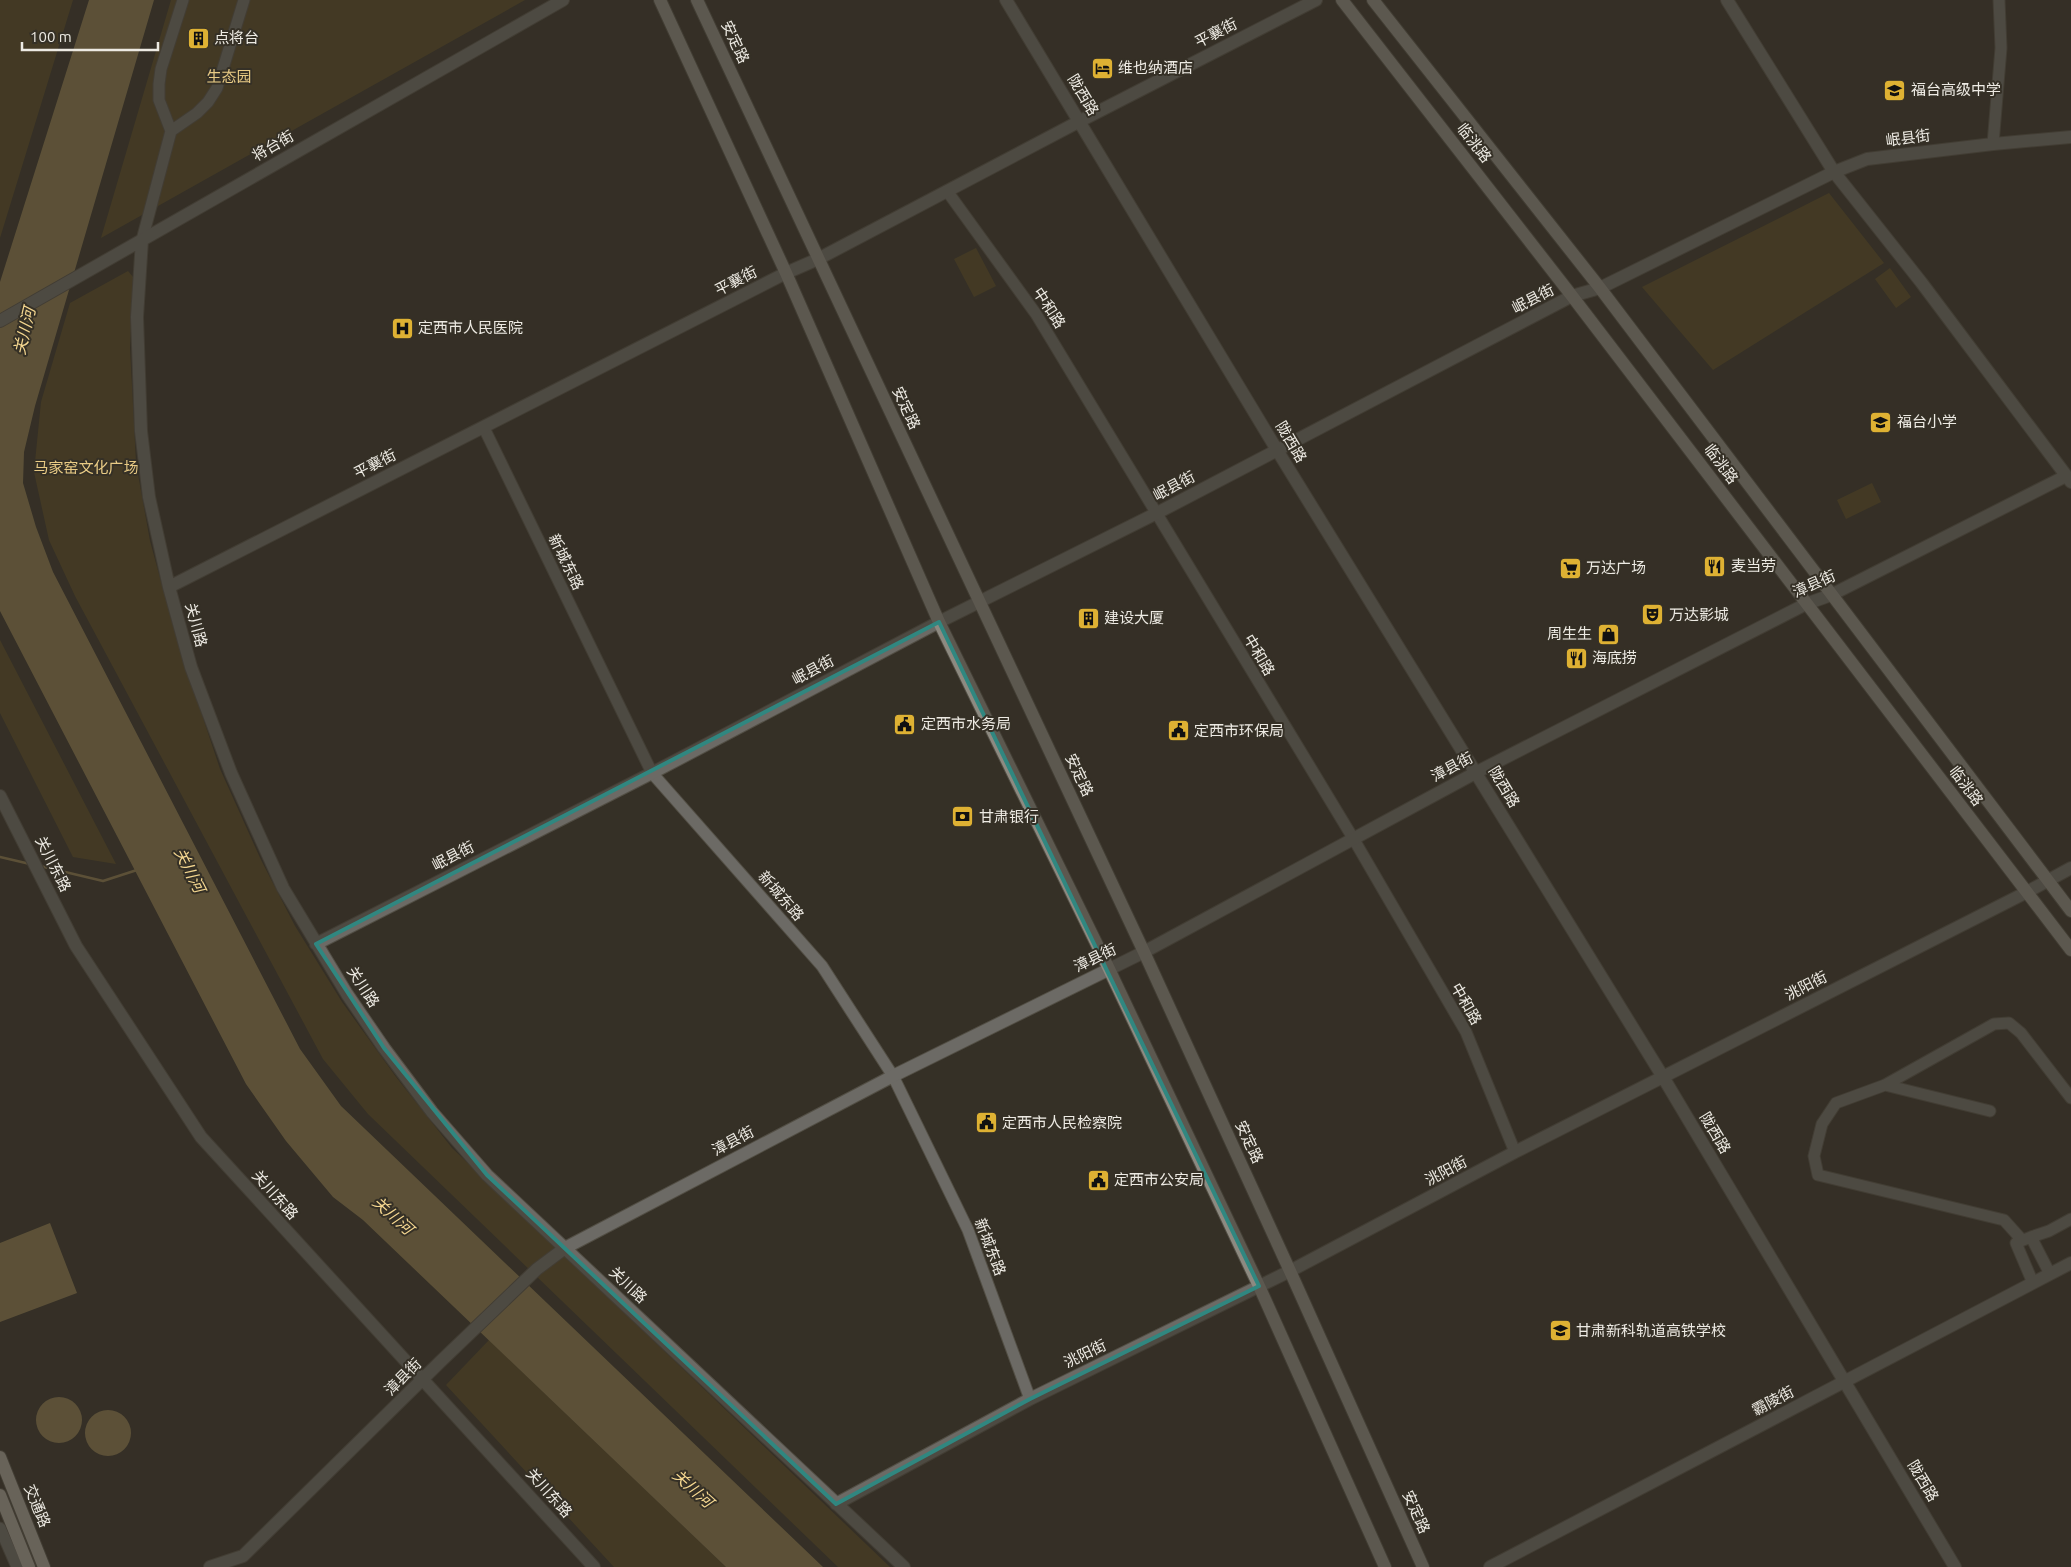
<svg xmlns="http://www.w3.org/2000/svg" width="2071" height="1567" font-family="Ubuntu,'Noto Sans SC',sans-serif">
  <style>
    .green { fill: #554622 }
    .water { fill: #8c794d }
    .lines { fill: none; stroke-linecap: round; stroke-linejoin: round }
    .stream { stroke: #8c794d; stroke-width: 2.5 }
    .minor-casing { stroke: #524e44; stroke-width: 13 }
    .tertiary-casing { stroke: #524e44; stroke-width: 14 }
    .secondary-casing { stroke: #524e44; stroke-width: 14 }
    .primary-casing { stroke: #524e44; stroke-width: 14 }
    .minor { stroke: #6c6a65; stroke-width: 11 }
    .tertiary { stroke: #6c6a65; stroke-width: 12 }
    .secondary { stroke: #8d8a81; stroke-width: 12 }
    .primary { stroke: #a7a297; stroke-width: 12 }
    .marked { fill: none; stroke: #308780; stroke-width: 4; stroke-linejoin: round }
    .labels { text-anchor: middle; stroke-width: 4; stroke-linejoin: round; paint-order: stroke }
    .street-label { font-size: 15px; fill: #edeae3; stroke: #353026 }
    .poi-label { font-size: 15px; fill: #edeae3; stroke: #353026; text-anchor: start }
    .park-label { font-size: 15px; fill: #e9cb85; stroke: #353026 }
    .water-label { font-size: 16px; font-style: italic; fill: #f5d790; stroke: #353026 }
  </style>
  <rect width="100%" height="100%" fill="#353026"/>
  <path class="green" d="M0 0H73L0 238Z
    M171 0H525L101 238Z
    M1829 193 1884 263 1713 370 1642 287Z
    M976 248 996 286 974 297 954 259Z
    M1890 268 1911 297 1896 308 1875 279Z
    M128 271 133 277 130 348 136 463 150 541 176 637 220 769 261 860 295 926 342 1002 396 1077 452 1148 890 1567H838L368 1114 323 1059 75 596 49 540 34 472 41 402 70 303Z
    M1872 483 1881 502 1846 519 1837 500Z
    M0 640 116 864 73 857 0 713Z
    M489 1340 726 1567H614L446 1385Z"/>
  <path class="water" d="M89 0H154L35 406 24 452 23 483 36 527 53 572 300 1049 341 1106 823 1567H726L363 1220 333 1197 286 1141 246 1084 0 611V282Z
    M50 1223 77 1293 0 1322V1243Z
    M36 1420a23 23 0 1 1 46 0a23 23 0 1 1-46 0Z
    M85 1433a23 23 0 1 1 46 0a23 23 0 1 1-46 0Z"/>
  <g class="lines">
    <path class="stream" d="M0 857 30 864
      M40 866 103 881 137 870"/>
    <defs>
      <path id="minor" d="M171 131 197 113 208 102 217 88 244 0
        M1993 144 2001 48 1999 0
        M947 191 1036 314 1353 838 1466 1032 1515 1152
        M142 240 171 131 159 100V84L161 69 183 0
        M484 428 652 773 822 966 893 1076 968 1230 1030 1399
        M1885 1085 1994 1024 2009 1023 2021 1033 2071 1098
        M1990 1111 1885 1085 1836 1103 1822 1124 1814 1156 1818 1175 2004 1220 2022 1240
        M2031 1237 2049 1231 2071 1219
        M2033 1283 2016 1243 2031 1237 2050 1274
        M0 1528 17 1567"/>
      <path id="tertiary" d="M1006 0 1277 450 1663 1077 1955 1567
        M1727 0 1834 172 1921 282 2071 482
        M142 240 137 317 141 431 149 497 169 587 191 667 231 773 283 888 347 994 384 1048 432 1112 487 1175 904 1567
        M0 321 563 0
        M169 587 786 273 818 259 1080 121 1316 0
        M0 796 76 946 201 1137 594 1567
        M316 944 652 773 939 622 1157 513 1572 296 1600 288 1834 172 1867 159 1993 144 2071 137
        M836 1504 1030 1399 1290 1271 1515 1152 2027 892 2071 868
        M210 1567 243 1556 441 1361 537 1269 565 1248 893 1076 1144 952 1477 772 1806 604 1831 595 2066 476
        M1490 1567 2071 1263"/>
      <path id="secondary" d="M660 0 786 273 939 622 1109 969 1259 1286 1385 1567
        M697 0 1144 952 1290 1271 1423 1567
        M1342 0 1572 296 2071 950
        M1373 0 1600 288 2071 911"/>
      <path id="primary" d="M0 1457 44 1567
        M0 1495 29 1567"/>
    </defs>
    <use href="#minor" class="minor-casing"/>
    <use href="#tertiary" class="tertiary-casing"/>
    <use href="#secondary" class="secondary-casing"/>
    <use href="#primary" class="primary-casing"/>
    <use href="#minor" class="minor"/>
    <use href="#tertiary" class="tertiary"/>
    <use href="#secondary" class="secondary"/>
    <use href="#primary" class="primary"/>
  </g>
  <path d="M0 0H2071V1567H0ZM939 622 1259 1286 1030 1399 836 1504 487 1175 384 1048 316 944Z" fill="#353026" fill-opacity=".55" fill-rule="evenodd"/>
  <path class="marked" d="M939 622 1259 1286 1030 1399 836 1504 487 1175 384 1048 316 944Z"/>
  <defs>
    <symbol id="building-square" viewBox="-11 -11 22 22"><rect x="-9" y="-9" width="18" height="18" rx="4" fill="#deb133" stroke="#353026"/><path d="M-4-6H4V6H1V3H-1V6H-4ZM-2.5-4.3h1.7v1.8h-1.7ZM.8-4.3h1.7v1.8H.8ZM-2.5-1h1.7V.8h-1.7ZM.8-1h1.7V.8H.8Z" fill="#111"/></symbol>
    <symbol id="hotel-square" viewBox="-11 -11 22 22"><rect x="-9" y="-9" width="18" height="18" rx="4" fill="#deb133" stroke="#353026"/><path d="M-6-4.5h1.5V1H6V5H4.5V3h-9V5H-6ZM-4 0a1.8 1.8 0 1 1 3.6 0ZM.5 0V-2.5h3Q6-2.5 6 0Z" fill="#111"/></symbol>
    <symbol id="school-square" viewBox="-11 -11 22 22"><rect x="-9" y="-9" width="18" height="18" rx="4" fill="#deb133" stroke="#353026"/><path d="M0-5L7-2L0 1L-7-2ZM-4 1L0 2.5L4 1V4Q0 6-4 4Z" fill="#111"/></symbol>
    <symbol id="hospital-square" viewBox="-11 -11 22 22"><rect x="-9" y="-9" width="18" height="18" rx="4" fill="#deb133" stroke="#353026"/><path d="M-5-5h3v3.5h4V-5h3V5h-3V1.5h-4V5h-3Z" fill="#111"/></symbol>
    <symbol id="restaurant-square" viewBox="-11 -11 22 22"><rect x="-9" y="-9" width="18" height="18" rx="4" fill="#deb133" stroke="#353026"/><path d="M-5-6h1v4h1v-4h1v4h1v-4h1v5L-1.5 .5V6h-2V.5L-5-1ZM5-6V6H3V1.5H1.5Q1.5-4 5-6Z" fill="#111"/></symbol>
    <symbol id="supermarket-square" viewBox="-11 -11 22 22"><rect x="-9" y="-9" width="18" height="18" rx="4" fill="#deb133" stroke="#353026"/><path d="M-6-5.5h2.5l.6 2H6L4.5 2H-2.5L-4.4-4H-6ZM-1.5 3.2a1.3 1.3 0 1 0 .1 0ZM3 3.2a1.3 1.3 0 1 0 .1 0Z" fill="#111"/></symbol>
    <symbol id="theatre-square" viewBox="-11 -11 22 22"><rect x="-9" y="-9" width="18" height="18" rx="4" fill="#deb133" stroke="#353026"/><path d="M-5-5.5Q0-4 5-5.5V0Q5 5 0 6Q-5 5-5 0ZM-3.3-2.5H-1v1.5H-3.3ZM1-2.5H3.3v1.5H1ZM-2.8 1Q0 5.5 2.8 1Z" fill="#111"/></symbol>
    <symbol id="shop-square" viewBox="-11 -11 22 22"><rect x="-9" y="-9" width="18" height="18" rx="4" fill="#deb133" stroke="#353026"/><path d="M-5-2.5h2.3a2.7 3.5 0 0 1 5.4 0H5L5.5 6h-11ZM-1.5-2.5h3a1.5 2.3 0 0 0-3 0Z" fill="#111"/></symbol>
    <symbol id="civic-square" viewBox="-11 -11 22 22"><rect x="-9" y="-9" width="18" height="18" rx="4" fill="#deb133" stroke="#353026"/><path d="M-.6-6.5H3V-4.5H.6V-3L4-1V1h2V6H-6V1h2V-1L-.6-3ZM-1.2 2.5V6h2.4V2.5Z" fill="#111"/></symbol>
    <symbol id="bank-square" viewBox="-11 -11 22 22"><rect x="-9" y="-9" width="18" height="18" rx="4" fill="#deb133" stroke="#353026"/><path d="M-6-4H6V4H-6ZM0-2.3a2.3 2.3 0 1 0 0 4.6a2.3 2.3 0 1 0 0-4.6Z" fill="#111"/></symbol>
  </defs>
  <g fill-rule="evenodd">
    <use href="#building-square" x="186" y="26" width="25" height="25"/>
    <use href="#hotel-square" x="1090" y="56" width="25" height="25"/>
    <use href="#school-square" x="1882" y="78" width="25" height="25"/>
    <use href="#hospital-square" x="390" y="316" width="25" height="25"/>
    <use href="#school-square" x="1868" y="410" width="25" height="25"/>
    <use href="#restaurant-square" x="1702" y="554" width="25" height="25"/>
    <use href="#supermarket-square" x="1558" y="556" width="25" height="25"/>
    <use href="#theatre-square" x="1640" y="602" width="25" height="25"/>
    <use href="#building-square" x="1076" y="606" width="25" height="25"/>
    <use href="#shop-square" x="1596" y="622" width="25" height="25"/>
    <use href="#restaurant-square" x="1564" y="646" width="25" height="25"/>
    <use href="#civic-square" x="892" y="712" width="25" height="25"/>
    <use href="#civic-square" x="1166" y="718" width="25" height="25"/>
    <use href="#bank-square" x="950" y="804" width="25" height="25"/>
    <use href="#civic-square" x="974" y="1110" width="25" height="25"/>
    <use href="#civic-square" x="1086" y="1168" width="25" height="25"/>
    <use href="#school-square" x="1548" y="1318" width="25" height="25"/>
  </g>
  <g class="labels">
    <g class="street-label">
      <text transform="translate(1216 33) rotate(-27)" y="5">平襄街</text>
      <text transform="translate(735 42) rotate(65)" y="5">安定路</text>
      <text transform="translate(1083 95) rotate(59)" y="5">陇西路</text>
      <text transform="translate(1908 138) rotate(-7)" y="5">岷县街</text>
      <text transform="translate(1474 143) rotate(52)" y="5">临洮路</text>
      <text transform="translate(273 146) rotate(-30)" y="5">将台街</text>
      <text transform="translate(736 281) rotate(-27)" y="5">平襄街</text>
      <text transform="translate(1533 299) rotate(-27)" y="5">岷县街</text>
      <text transform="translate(1049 308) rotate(57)" y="5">中和路</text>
      <text transform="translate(906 408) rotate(65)" y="5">安定路</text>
      <text transform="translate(1291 442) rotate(59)" y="5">陇西路</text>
      <text transform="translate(375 464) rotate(-27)" y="5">平襄街</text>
      <text transform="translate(1721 464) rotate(53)" y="5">临洮路</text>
      <text transform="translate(1174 486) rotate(-28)" y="5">岷县街</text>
      <text transform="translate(566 562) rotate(64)" y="5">新城东路</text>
      <text transform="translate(1814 584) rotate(-24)" y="5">漳县街</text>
      <text transform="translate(196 625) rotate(75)" y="5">关川路</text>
      <text transform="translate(1259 655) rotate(59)" y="5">中和路</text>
      <text transform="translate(813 670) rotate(-28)" y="5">岷县街</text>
      <text transform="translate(1452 767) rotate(-28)" y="5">漳县街</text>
      <text transform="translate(1079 775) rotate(65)" y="5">安定路</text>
      <text transform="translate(1966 786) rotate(53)" y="5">临洮路</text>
      <text transform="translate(1504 787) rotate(59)" y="5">陇西路</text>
      <text transform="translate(453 856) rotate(-27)" y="5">岷县街</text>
      <text transform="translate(53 864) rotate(63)" y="5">关川东路</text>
      <text transform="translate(781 896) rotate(49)" y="5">新城东路</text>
      <text transform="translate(1095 958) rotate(-26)" y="5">漳县街</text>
      <text transform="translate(1806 986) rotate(-27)" y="5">洮阳街</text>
      <text transform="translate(363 987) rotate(57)" y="5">关川路</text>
      <text transform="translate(1466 1004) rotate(60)" y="5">中和路</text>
      <text transform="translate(1715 1133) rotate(59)" y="5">陇西路</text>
      <text transform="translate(733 1141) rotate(-28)" y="5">漳县街</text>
      <text transform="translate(1249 1142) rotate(65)" y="5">安定路</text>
      <text transform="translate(1446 1171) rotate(-28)" y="5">洮阳街</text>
      <text transform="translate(275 1195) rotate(48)" y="5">关川东路</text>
      <text transform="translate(990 1247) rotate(69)" y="5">新城东路</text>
      <text transform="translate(628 1285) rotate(43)" y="5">关川路</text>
      <text transform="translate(1085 1354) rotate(-26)" y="5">洮阳街</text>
      <text transform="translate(403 1377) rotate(-45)" y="5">漳县街</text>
      <text transform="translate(1773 1401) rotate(-28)" y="5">霸陵街</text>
      <text transform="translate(1923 1481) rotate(59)" y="5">陇西路</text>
      <text transform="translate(549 1493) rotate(48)" y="5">关川东路</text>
      <text transform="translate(37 1506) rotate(68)" y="5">交通路</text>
      <text transform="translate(1416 1512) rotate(66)" y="5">安定路</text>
    </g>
    <g class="poi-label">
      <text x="214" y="43">点将台</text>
      <text x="1118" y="73">维也纳酒店</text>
      <text x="1911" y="95">福台高级中学</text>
      <text x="418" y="333">定西市人民医院</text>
      <text x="1897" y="427">福台小学</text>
      <text x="1731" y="571">麦当劳</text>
      <text x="1586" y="573">万达广场</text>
      <text x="1669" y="620">万达影城</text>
      <text x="1104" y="623">建设大厦</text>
      <text x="1592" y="639" text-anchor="end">周生生</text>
      <text x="1592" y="663">海底捞</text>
      <text x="921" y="729">定西市水务局</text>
      <text x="1194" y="736">定西市环保局</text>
      <text x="979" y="822">甘肃银行</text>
      <text x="1002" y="1128">定西市人民检察院</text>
      <text x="1114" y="1185">定西市公安局</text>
      <text x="1576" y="1336">甘肃新科轨道高铁学校</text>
    </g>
    <g class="park-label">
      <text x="229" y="82">生态园</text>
      <text x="86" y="473">马家窑文化广场</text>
    </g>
    <g class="water-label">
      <text transform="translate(24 331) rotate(-77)" y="6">关川河</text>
      <text transform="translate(190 870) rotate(63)" y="6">关川河</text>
      <text transform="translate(393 1215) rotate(42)" y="6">关川河</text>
      <text transform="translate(693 1488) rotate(42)" y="6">关川河</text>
    </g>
  </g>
  <path d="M22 42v8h136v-8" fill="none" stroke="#edeae3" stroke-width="2.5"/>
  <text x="30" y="42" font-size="15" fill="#edeae3" stroke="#353026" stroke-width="4" paint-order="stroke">100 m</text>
</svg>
